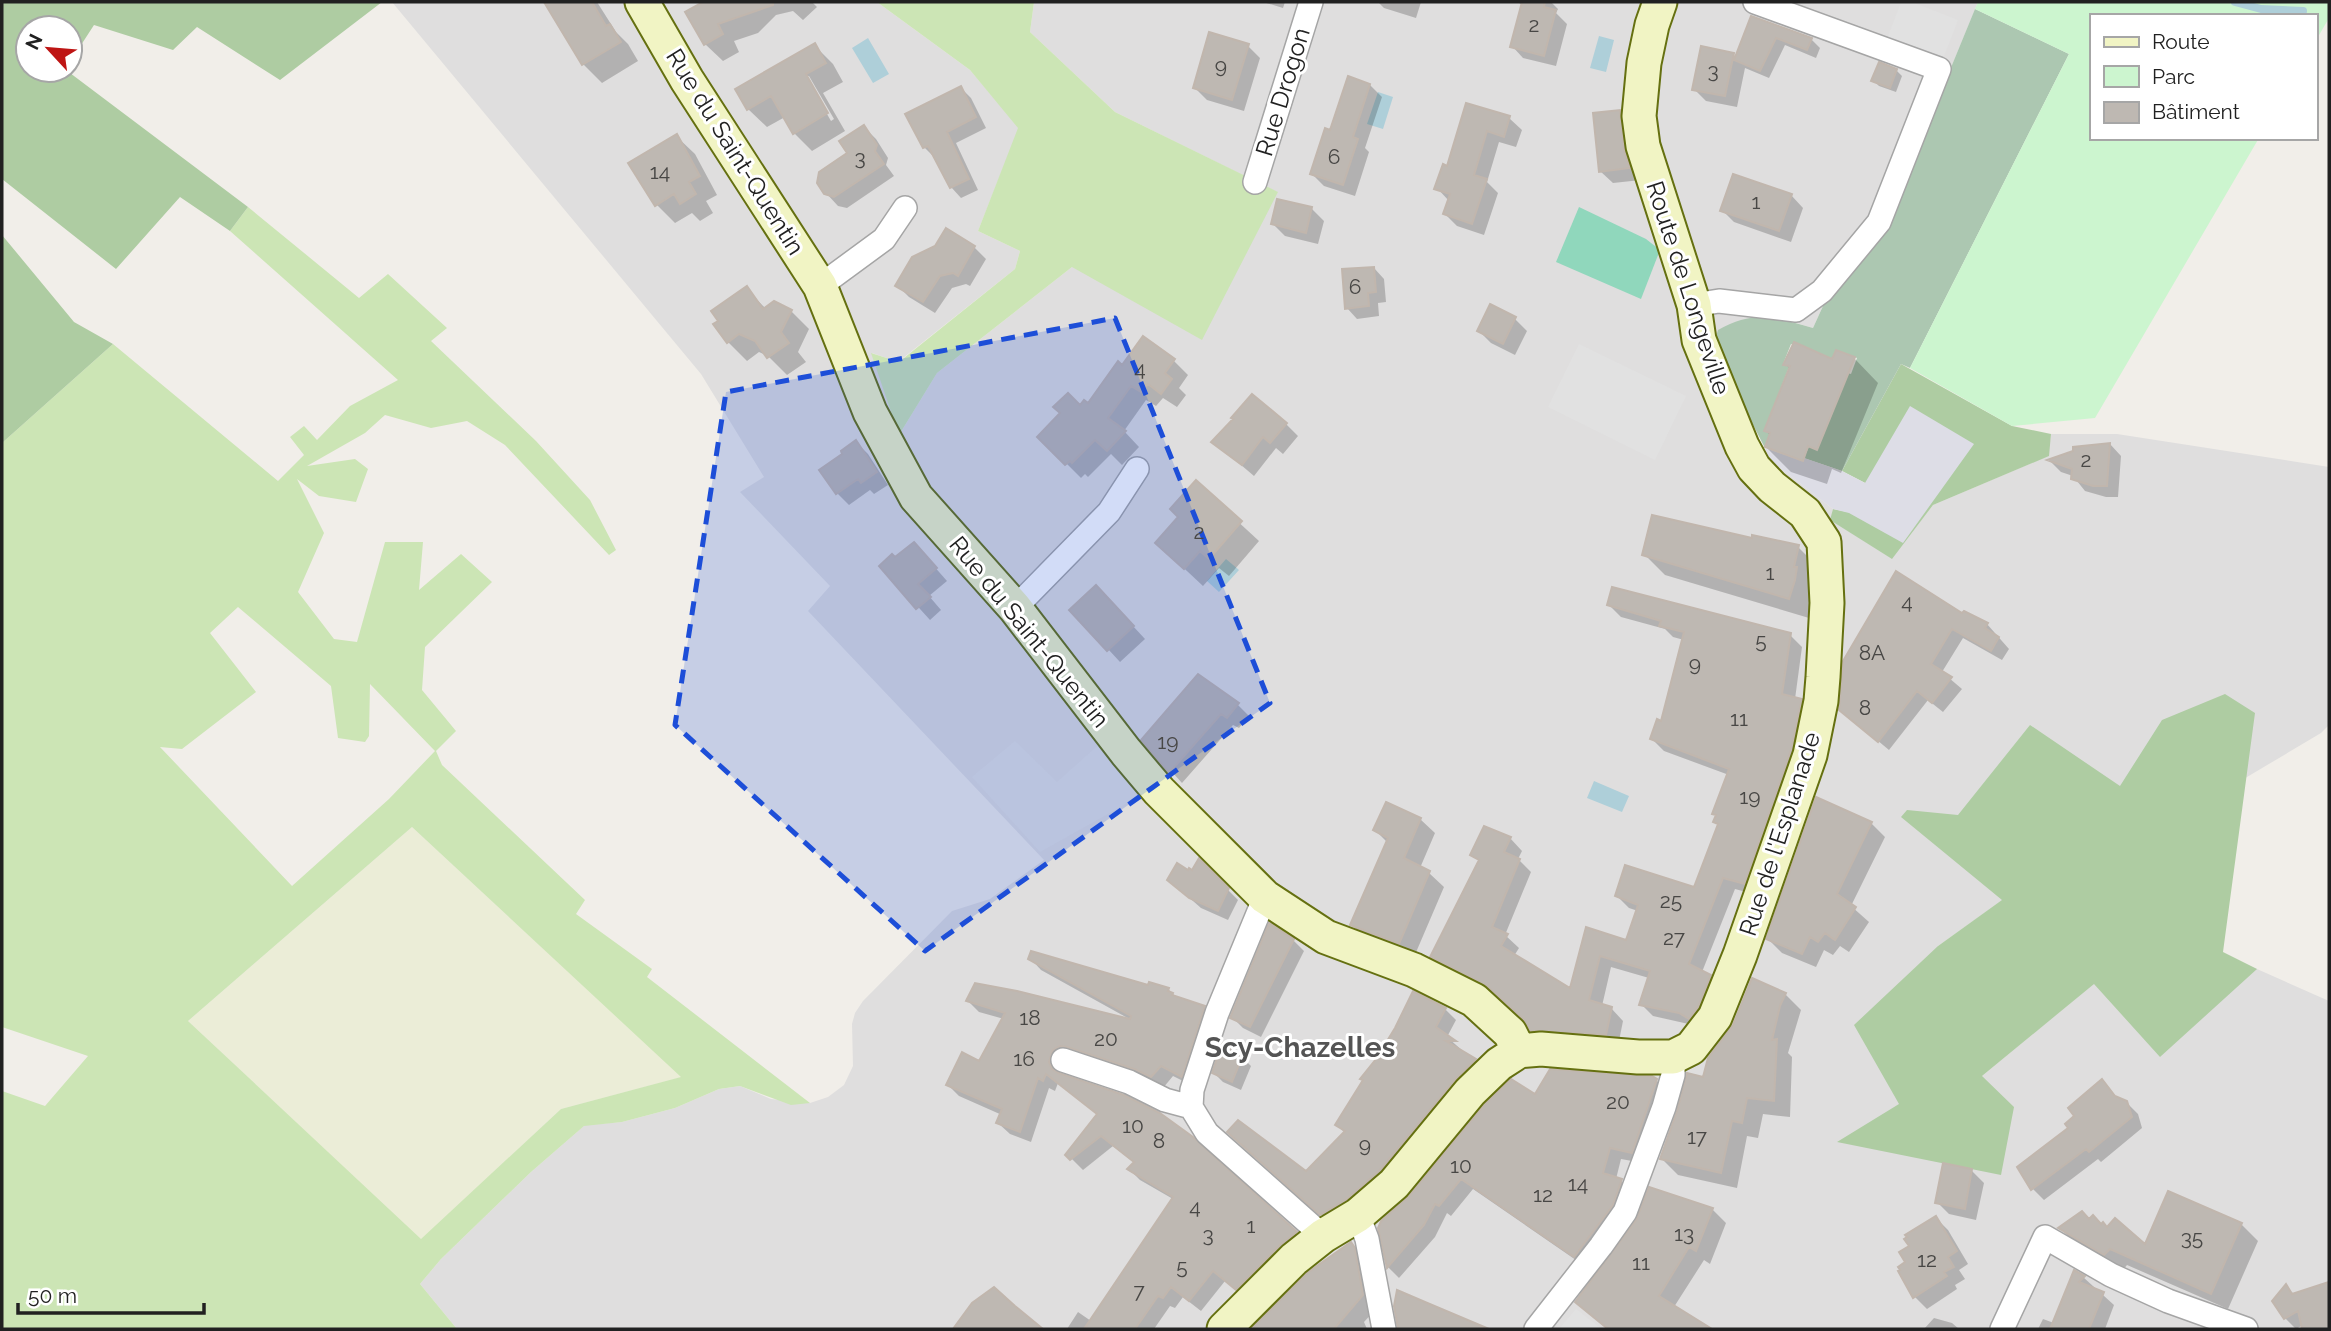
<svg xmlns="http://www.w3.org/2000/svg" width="2331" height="1331" font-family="Raleway,sans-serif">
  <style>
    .residential { fill: #dfdede }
    .farmland { fill: #ebedd7 }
    .grass { fill: #cce5b5; fill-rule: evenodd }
    .forest { fill: #aecca2 }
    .cemetery { fill: #acc7b1 }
    .park { fill: #ccf5cf }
    .pitch { fill: #90d7bc }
    .parking { fill: #e1e1e1 }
    .plaza { fill: #dddde6 }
    .water { fill: #aecfd9 }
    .shadow { fill: #0003; fill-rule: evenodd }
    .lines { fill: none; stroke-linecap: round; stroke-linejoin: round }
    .stream { stroke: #aecfd9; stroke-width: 8 }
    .building { fill: #beb8b2; stroke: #c1b6ad; stroke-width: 2 }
    .street-casing { stroke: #a5a5a5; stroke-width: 26 }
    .secondary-casing { stroke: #657010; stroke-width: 37 }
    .street { stroke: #fff; stroke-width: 23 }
    .secondary { stroke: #f1f4c4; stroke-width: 33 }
    .marked { fill: #1d4ed8; fill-opacity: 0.2; stroke: #1d4ed8; stroke-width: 5; stroke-dasharray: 14 9; stroke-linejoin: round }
    .labels { text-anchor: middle; stroke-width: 6; stroke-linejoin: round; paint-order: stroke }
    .number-label { font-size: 21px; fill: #484745 }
    .street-label { font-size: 24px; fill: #212121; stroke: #fff }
    .quarter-label { font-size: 28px; font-weight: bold; fill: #545454; stroke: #fff }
  </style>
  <rect width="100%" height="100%" fill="#f1eee9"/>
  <path class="residential" d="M392 2H877L970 70 1019 128 978 231 1020 251 1015 269 898 362 872 353 899 435 937 373 1072 267 1277 192 1115 112 1030 32 1034 2H1978L1886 226 1828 295 1813 328 1769 315 1729 378 1769 459 1833 509 1831 520 1891 558 1933 505 2048 456 2051 434H2117L2329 467V725L2321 733 2205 802 2027 883 1938 946 1982 1076 2162 927 2329 1001V1329H457L420 1284 441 1259 531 1172 585 1125 622 1122 675 1108 719 1089 740 1086 771 1099 810 1103 828 1097 844 1085 853 1066 852 1024 855 1013 863 1001 952 911 990 899 1044 860 808 611 830 586 740 492 764 477 701 374Z"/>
  <path class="farmland" d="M412 827 682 1077 561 1109 421 1240 188 1021Z"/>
  <path class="grass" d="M877 2H1034L1030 32 1115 112 1278 192 1202 340 1072 267 937 373 899 435 871 353 899 362 1015 269 1020 251 978 231 1018 128 970 70Z
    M248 207 359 298 388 274 447 328 431 341 536 441 590 500 616 550 609 555 505 445 467 421 431 428 385 415 365 433 307 466 355 459 368 469 356 502 319 496 297 479 324 533 298 592 334 639 357 642 385 542H423L419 590 461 554 492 582 425 647 422 690 456 731 436 751 442 765 585 900 576 914 652 969 647 977 810 1103 791 1105 740 1086 719 1089 675 1108 622 1122 584 1126 531 1172 441 1259 420 1284 457 1329H2V1091L45 1106 88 1056 2 1027V443L113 344 278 481 304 455 290 437 304 426 317 440 350 406 398 380 230 231ZM238 607 331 686 338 738 365 742 369 736 370 684 435 751 389 799 292 886 160 747 182 749 256 692 210 633ZM412 827 681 1077 561 1109 421 1239 188 1021Z"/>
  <path class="forest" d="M2 2H382L280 80 197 27 173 50 94 25 70 62V28H28V70H66L248 207 230 231 180 197 116 269 2 179Z
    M2 235 74 322 113 344 2 443Z
    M1901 364 2012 426 2051 434 2049 456 1933 505 1892 559 1830 520 1833 509 1892 521 1873 487 1842 471Z
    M2225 694 2255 713 2223 952 2257 969 2160 1057 2094 984 1982 1076 2014 1107 2001 1175 1837 1142 1899 1104 1854 1025 1938 946 2002 900 1901 817 1907 810 1958 815 2030 725 2120 786 2162 720Z"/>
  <path class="cemetery" d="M1975 9 2069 54 1910 368 1901 364 1842 471 1804 458 1809 447 1816 449 1844 372 1851 374 1857 358 1836 350 1832 359 1791 344 1783 364 1789 367 1764 431 1770 433 1765 448 1729 378 1715 340 1718 330C1755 309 1775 317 1813 328L1828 295 1886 226Z"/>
  <path class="park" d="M1978 2H2329V18L2315 42V16H2091V138H2259L2095 418 2012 426 1910 368 2069 54 1975 9Z"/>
  <path class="pitch" d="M1579 207 1646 239 1660 250 1641 299 1556 262Z"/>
  <path class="parking" d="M1901 2H1912L1958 20 1939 69 1884 47Z
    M1579 344 1686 396 1655 460 1548 407Z
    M1015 741 1057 782 1103 741 1145 793 1040 852 972 777Z
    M1576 1309 1602 1329H1559Z"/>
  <path class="plaza" d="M1910 406 1974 444 1903 543 1849 513 1833 509 1769 459 1765 448 1803 461 1804 458 1842 471 1865 483Z"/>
  <path class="water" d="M1599 36 1614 40 1606 72 1590 68Z
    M868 38 889 74 873 83 852 48Z
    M1378 92 1393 97 1383 129 1367 124Z
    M1226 559 1239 570 1219 592 1207 581Z
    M1594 781 1629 796 1622 812 1587 798Z"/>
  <path class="shadow" d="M552 2H597L616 32 628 44 638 61 602 83 583 64 548 4Z
    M706 2H812L817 7 803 20 793 11 776 15 758 33 734 41 739 52 723 61 705 44Z
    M1263 2H1285L1283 8Z
    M1378 2H1421L1416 18 1384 8Z
    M1518 2H1551L1558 9 1556 13 1567 24 1556 66 1523 58 1512 46 1523 6Z
    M1752 18 1811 39 1820 48 1816 58 1785 45 1769 78 1745 68 1737 107 1706 101 1694 89 1733 55 1737 58Z
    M814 45 833 64 843 82 823 93 845 131 812 151 794 133 785 117 767 127 748 109ZM805 76H809L834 119 831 121Z
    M1248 46 1260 58 1244 111 1207 100 1195 88Z
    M1896 70 1902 76 1896 92 1879 86 1873 80Z
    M1349 79 1370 85 1382 97 1365 148 1369 152 1355 196 1324 186 1312 174 1331 132Z
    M961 88 971 98 986 128 956 143 978 190 961 198 951 187 935 158 924 147Z
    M1467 105 1509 118 1522 130 1516 147 1499 142 1487 182 1498 193 1484 235 1457 226 1445 214 1449 201 1437 188 1448 168Z
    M1620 112 1632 124 1641 180 1613 183 1600 171Z
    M864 127 876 139 888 158 886 165 894 176 847 208 838 206 826 193Z
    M676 136 695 154 717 195 706 201 713 213 700 221 692 213 675 223 657 205 630 164Z
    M1791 195 1803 208 1791 242 1734 222 1722 210Z
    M1278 201 1312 209 1324 221 1318 244 1285 236 1273 224Z
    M974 247 986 259 970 286 966 284 952 288 935 313 909 297 897 285Z
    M1374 268 1384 279 1386 302 1378 303 1379 316 1357 319 1347 308Z
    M746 288 766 309 791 311 809 329 798 352 806 362 787 375 768 356 759 352 747 361 728 342 716 325Z
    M1515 319 1527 331 1515 355 1491 343 1479 331Z
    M1854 358 1878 383 1841 473 1832 469 1827 484 1791 472 1767 448 1771 436 1766 431 1790 369 1785 364Z
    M1173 360 1188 375 1179 388 1186 395 1177 407 1163 398 1156 406 1146 400 1124 431 1139 447 1122 465 1111 454 1088 477 1085 474 1081 478 1040 437 1080 407 1088 406 1122 367Z
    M1286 424 1298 436 1283 454 1276 448 1254 476 1214 442Z
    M856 442 868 454 888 485 874 494 870 490 849 505 837 493 845 454Z
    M2110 444 2121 456 2118 497H2106L2085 491 2073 476 2061 472 2050 461Z
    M1196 483 1259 541 1229 576 1219 568 1203 586 1157 543 1180 517Z
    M1753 540 1798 547 1819 568 1817 590 1809 618 1665 575 1644 554Z
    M925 556 947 581 929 596 941 610 930 620 881 566 895 560Z
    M1108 599 1145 639 1120 662 1072 610Z
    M1609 605 1790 635 1802 647 1795 699 1801 700 1813 713 1757 895 1735 889 1702 972 1710 976 1722 988 1693 1025 1653 1016 1641 1004 1649 978 1611 967 1602 1006 1611 1008 1623 1021 1618 1046 1544 1042 1526 1020 1501 997 1444 968 1432 956 1480 862 1472 855 1510 838 1522 851 1518 859 1531 872 1505 935 1519 948 1514 956 1571 990 1587 929 1627 942 1638 911 1629 908 1617 896 1695 890 1719 826 1715 822 1717 816 1714 813 1729 775 1664 751 1652 739 1662 723 1684 640 1673 637 1665 629 1621 617Z
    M1963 616 1987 624 2009 649 2002 660 1963 638 1942 672 1962 689 1943 712 1928 700 1889 750 1841 710Z
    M1237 704 1249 716 1239 728 1233 725 1182 783 1143 740Z
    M1420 819 1435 833 1420 868 1429 873 1444 887 1414 957 1366 939 1352 925 1388 843 1375 830Z
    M1871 823 1885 837 1851 906 1869 922 1849 952 1840 946 1833 955 1824 950 1816 967 1782 953 1768 939Z
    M1199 861 1238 900 1228 920 1201 908 1169 880 1192 872Z
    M1293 940 1304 951 1261 1037 1243 1028 1232 1017Z
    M1030 958 1149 987 1168 989 1178 999 1204 1007 1215 1019 1193 1086 1173 1076 1163 1088 1060 1068V1076L1192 1139 1307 1244 1248 1300 1225 1281 1201 1311 1183 1297 1175 1308 1170 1306 1154 1329H1067L1078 1312 1091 1321 1173 1199 1140 1180 1129 1169 1135 1163 1113 1146 1083 1170 1068 1155 1098 1115 1058 1083 1055 1091 1049 1088 1031 1142 1010 1134 998 1123 1002 1115 959 1096 948 1085 980 1063 1004 1019 979 1012 968 1001 1133 1021 1041 970Z
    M1414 993 1445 1009 1456 1020 1447 1037 1464 1052H1460L1475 1060 1486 1071 1333 1225 1241 1143 1306 1173 1345 1133 1337 1125 1378 1060Z
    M1785 994 1801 1010 1788 1053 1792 1057 1790 1117 1763 1114 1758 1138 1747 1136 1737 1188 1678 1175 1662 1159 1704 1079Z
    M1242 1057 1251 1066 1241 1090 1223 1082 1214 1073Z
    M1656 1080 1668 1092 1643 1163 1621 1159 1616 1179 1621 1181 1633 1192 1586 1267 1473 1189 1451 1216 1447 1213 1435 1237 1399 1278 1388 1267 1380 1229 1535 1096Z
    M2102 1082 2118 1099 2126 1102 2138 1114 2142 1128 2101 1162 2098 1159 2044 1200 2033 1189 2019 1168 2071 1128Z
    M1972 1171 1984 1183 1976 1220 1949 1214 1937 1202Z
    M1712 1209 1726 1223 1710 1264 1704 1260 1674 1307 1709 1329H1607L1577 1302Z
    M1936 1218 1948 1230 1968 1264 1959 1270 1965 1279 1955 1285 1957 1289 1927 1309 1915 1297 1908 1263 1911 1247Z
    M2090 1221 2146 1247 2241 1224 2258 1241 2228 1309 2127 1265 2122 1271 2077 1245 2060 1228Z
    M1351 1244 1364 1257 1376 1309 1364 1322 1367 1329H1253L1308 1275Z
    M2075 1272 2083 1277 2114 1305 2105 1329H2038L2043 1319 2054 1323Z
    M2329 1283V1329H2304L2303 1325 2296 1329 2285 1318 2286 1287 2295 1295Z
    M1934 1318 1952 1323 1959 1329H1924Z"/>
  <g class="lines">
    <path class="stream" d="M2235 2 2261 9 2303 11"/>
  </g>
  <path class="building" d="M544 2H592L606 26 610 24 621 42 582 65Z
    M703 2H773V5L718 24 723 34 704 45 685 12Z
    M1522 2H1545L1544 7 1556 10 1544 56 1510 47Z
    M1751 16 1812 38 1807 50 1776 38 1760 71 1734 60Z
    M1209 32 1249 44 1232 100 1193 88Z
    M815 43 826 63 806 74 828 113 793 134 771 96 747 110 735 89Z
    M1701 46 1734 53 1725 96 1692 90Z
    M1879 62 1897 69 1890 88 1871 81Z
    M1348 76 1370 84 1353 137 1358 139 1343 185 1310 174 1325 128 1330 130Z
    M961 86 976 117 947 132 969 179 950 188 928 146 923 148 905 114Z
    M1466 103 1510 116 1504 137 1487 131 1474 175 1487 179 1472 224 1443 214 1450 194 1434 189 1443 164 1447 166Z
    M1620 110 1624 149 1630 168 1599 172 1593 113Z
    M864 125 877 145 875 151 884 164 834 197 824 194 817 183 819 172 847 153 839 141Z
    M677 134 700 176 689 182 696 194 680 204 674 194 655 206 628 163Z
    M1733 174 1792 194 1779 231 1720 211Z
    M1277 199 1312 207 1306 233 1271 224Z
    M946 228 975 246 958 276 953 273 940 276 923 302 895 286 912 257 935 246Z
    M1374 267 1376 292 1368 293 1369 306 1345 309 1342 269Z
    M747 286 763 309 774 301 792 310 781 332 789 343 767 358 755 341 739 334 727 343 713 324 718 321 711 311Z
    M1490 304 1516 317 1503 344 1477 331Z
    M1143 336 1175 359 1165 373 1172 379 1161 394 1148 384 1141 392 1131 386 1108 418 1126 431 1107 451 1095 440 1072 463 1070 461 1065 465 1037 437 1060 413 1053 407 1068 393 1080 405 1084 400 1088 403 1118 361 1122 365Z
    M1794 342 1832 359 1836 350 1855 357 1817 450 1808 446 1803 461 1765 447 1770 433 1764 431 1790 366 1783 365Z
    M1252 394 1287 423 1270 443 1263 437 1242 465 1211 442 1233 419 1231 418Z
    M856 440 877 472 861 483 858 479 836 494 819 470 842 454 841 451Z
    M2110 443 2107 486H2093L2071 479 2072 469 2047 460 2073 451V447Z
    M1196 480 1242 521 1209 559 1200 551 1184 569 1155 543 1178 517 1170 509Z
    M1652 515 1752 538V535L1799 545 1794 567H1797L1795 580 1789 599 1642 555Z
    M914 542 937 568 918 584 931 597 916 609 879 566 892 554 895 557Z
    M1896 571 1962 613 1964 611 1988 623 1985 628 1999 637 1991 651 1952 629 1931 664 1952 677 1932 703 1917 691 1878 742 1839 710 1843 661Z
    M1096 585 1134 626 1107 651 1069 610Z
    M1612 587 1791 633 1782 694 1802 699 1791 750 1745 884 1723 878 1689 964 1711 975 1698 1007 1689 1019 1679 1013 1639 1005 1650 971 1600 956 1589 1000 1612 1007 1606 1035 1530 1031 1523 1019 1487 986 1430 957 1479 860 1470 855 1484 826 1511 837 1504 852 1520 859 1492 927 1508 934 1501 946 1570 988 1586 927 1626 940 1638 905 1615 896 1625 865 1694 887 1718 824 1713 822 1716 815 1712 814 1729 769 1650 739 1657 719 1661 721 1684 632 1659 626 1661 621 1607 605Z
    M1198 674 1239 703 1227 718 1221 714 1169 773 1141 740Z
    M1816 797 1872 822 1837 894 1856 907 1835 940 1825 933 1818 942 1810 937 1802 954 1766 939Z
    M1386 802 1421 818 1404 858 1430 871 1399 944 1350 925 1388 838 1373 830Z
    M1199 858 1229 888 1218 911 1189 898 1167 880 1177 863 1188 870 1189 868 1192 870Z
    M1269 923 1294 939 1250 1027 1230 1018Z
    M1031 951 1148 985 1149 982 1169 988 1168 991 1173 993 1172 995 1205 1006 1182 1077 1161 1066 1151 1077 1134 1069 1067 1047 1060 1046 1053 1050 1049 1062 1052 1069 1059 1073 1124 1095 1160 1113 1193 1137 1297 1232 1280 1245 1236 1290 1213 1271 1189 1301 1171 1287 1163 1298 1158 1296 1135 1329H1084L1173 1197 1127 1169 1134 1162 1101 1136 1070 1160 1065 1155 1097 1114 1046 1074 1043 1081 1038 1078 1020 1132 996 1123 1002 1109 946 1085 962 1052 979 1061 1005 1013 966 1001 975 983 1017 991 1130 1019 1131 1016 1028 959Z
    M1752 978 1786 993 1780 1006 1772 1040 1777 1039 1774 1101 1747 1098 1742 1123 1732 1121 1721 1173 1660 1159 1677 1111 1687 1073 1703 1077 1708 1058 1733 1025Z
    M1413 991 1446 1008 1436 1027 1456 1041H1446L1476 1059 1455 1080 1380 1170 1347 1199 1320 1215 1227 1132 1238 1120 1306 1171 1345 1131 1335 1125 1363 1080 1360 1079 1376 1059 1395 1028Z
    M1222 1043 1243 1055 1232 1082 1212 1073Z
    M1550 1069 1652 1076 1657 1079 1632 1153 1610 1148 1603 1173 1622 1179 1613 1205 1574 1257 1461 1179 1439 1206 1435 1204 1424 1225 1387 1268 1378 1228 1381 1221 1409 1196 1484 1105 1511 1079 1535 1094Z
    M2102 1079 2115 1096 2127 1101 2132 1117 2089 1152 2086 1149 2031 1190 2017 1167 2068 1128 2065 1124 2074 1116 2068 1108Z
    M1943 1163 1972 1169 1965 1209 1935 1203Z
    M1649 1187 1713 1208 1696 1251 1689 1247 1659 1296 1712 1329H1608L1575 1302 1636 1220Z
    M2168 1191 2242 1223 2211 1294 2110 1249 2104 1255 2058 1228 2082 1211 2089 1219 2093 1215 2101 1224 2103 1222 2107 1227 2115 1218 2145 1244Z
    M1936 1216 1957 1251 1948 1257 1954 1267 1944 1272 1947 1276 1913 1298 1898 1271 1900 1270 1898 1267 1905 1262 1899 1252 1909 1246 1904 1239 1907 1237 1905 1235Z
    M1351 1242 1355 1248 1363 1295 1334 1329H1251L1307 1273Z
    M2074 1270 2085 1276 2079 1282 2104 1292 2089 1329H2050Z
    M2329 1282V1329H2302L2298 1311 2284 1319 2272 1301 2286 1284 2292 1294Z
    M994 1287 1015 1306 1043 1329H953L972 1303Z
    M1397 1290 1425 1302 1489 1329H1398L1394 1306Z"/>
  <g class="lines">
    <defs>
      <path id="street" d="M1255 182 1311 2
        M820 286 884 239 905 208
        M1694 305 1719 301 1796 310 1822 291 1879 222 1939 69 1755 2
        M1015 608 1109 512 1137 469
        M1265 897 1217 1013 1192 1090 1191 1107 1207 1133 1323 1236
        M1063 1060 1129 1082 1165 1100 1191 1107
        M1358 1215 1367 1239 1384 1329
        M1536 1329 1601 1246 1625 1212 1664 1107 1673 1075V1057
        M2002 1329 2045 1237 2111 1275 2168 1301 2246 1329"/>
      <path id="secondary" d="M642 2 687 80 820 286 870 412 916 497 1015 608 1126 752 1159 791 1265 897 1326 937 1414 970 1474 1000 1510 1033 1519 1051
        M1224 1329 1294 1259 1323 1236 1358 1215 1394 1184 1470 1092 1499 1064 1519 1051 1541 1049 1638 1057H1673L1691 1048 1715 1017 1740 955 1810 755 1821 701 1823 677 1827 603 1824 542 1805 513 1772 487 1754 468 1742 446 1699 340 1694 305 1643 146 1639 116 1644 63 1652 25 1660 2"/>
    </defs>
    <use href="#street" class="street-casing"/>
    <use href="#secondary" class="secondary-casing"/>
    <use href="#street" class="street"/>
    <use href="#secondary" class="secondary"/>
  </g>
  <path class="marked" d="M1115 318 1270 703 925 951 675 725 726 392Z"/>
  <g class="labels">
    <g class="number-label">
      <text x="1534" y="32">2</text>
      <text x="1221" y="73">9</text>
      <text x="1713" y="78">3</text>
      <text x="1334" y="164">6</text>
      <text x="860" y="165">3</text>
      <text x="660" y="179">14</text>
      <text x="1756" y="209">1</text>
      <text x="1355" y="294">6</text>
      <text x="1140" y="376">4</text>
      <text x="2086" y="467">2</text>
      <text x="1199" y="539">2</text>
      <text x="1770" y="580">1</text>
      <text x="1907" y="609">4</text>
      <text x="1761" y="648">5</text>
      <text x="1872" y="660">8A</text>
      <text x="1695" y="671">9</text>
      <text x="1865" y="715">8</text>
      <text x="1739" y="726">11</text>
      <text x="1168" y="749">19</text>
      <text x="1750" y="804">19</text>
      <text x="1671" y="908">25</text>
      <text x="1674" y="945">27</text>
      <text x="1030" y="1025">18</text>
      <text x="1106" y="1046">20</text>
      <text x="1024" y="1066">16</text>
      <text x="1618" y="1109">20</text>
      <text x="1133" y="1133">10</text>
      <text x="1697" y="1144">17</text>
      <text x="1159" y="1148">8</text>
      <text x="1365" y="1152">9</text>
      <text x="1461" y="1173">10</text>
      <text x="1578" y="1191">14</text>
      <text x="1543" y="1202">12</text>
      <text x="1195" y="1214">4</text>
      <text x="1251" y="1233">1</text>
      <text x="1684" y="1241">13</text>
      <text x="1208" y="1242">3</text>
      <text x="2192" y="1245">35</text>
      <text x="1927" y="1267">12</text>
      <text x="1641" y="1270">11</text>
      <text x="1182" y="1274">5</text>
      <text x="1139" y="1298">7</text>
    </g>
    <g class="street-label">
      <text transform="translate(1283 92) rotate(-73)" y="8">Rue Drogon</text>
      <text transform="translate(735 152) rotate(58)" y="8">Rue du Saint-Quentin</text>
      <text transform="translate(1688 288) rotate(72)" y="8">Route de Longeville</text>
      <text transform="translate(1029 632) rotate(51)" y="8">Rue du Saint-Quentin</text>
      <text transform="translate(1780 834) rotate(-72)" y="8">Rue de l'Esplanade</text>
    </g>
    <g class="quarter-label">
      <text x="1300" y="1057">Scy-Chazelles</text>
    </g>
  </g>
  <rect width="2331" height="1331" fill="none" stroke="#212121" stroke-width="7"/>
  <rect x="2090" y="14" width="228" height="126" fill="#ffffff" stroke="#a6a6a6" stroke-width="2"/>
  <rect x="2104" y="37" width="35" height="10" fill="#f1f4c4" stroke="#a6a6a6" stroke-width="2"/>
  <text x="2152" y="49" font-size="21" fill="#212121">Route</text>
  <rect x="2104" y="66" width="35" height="21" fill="#ccf5cf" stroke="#a6a6a6" stroke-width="2"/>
  <text x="2152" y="84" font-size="21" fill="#212121">Parc</text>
  <rect x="2104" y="102" width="35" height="21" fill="#beb8b2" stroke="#a6a6a6" stroke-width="2"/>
  <text x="2152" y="119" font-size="21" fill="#212121">Bâtiment</text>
  <g transform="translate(49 49) rotate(296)"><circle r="33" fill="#ffffff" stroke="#a6a6a6" stroke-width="2"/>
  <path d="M0-5L12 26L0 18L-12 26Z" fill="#be1514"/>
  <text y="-10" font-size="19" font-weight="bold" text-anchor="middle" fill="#212121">N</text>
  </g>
  <path d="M18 1303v10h186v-10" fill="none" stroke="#212121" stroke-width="3.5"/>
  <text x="28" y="1303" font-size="21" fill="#212121" stroke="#ffffff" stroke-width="5" paint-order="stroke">50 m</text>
</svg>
